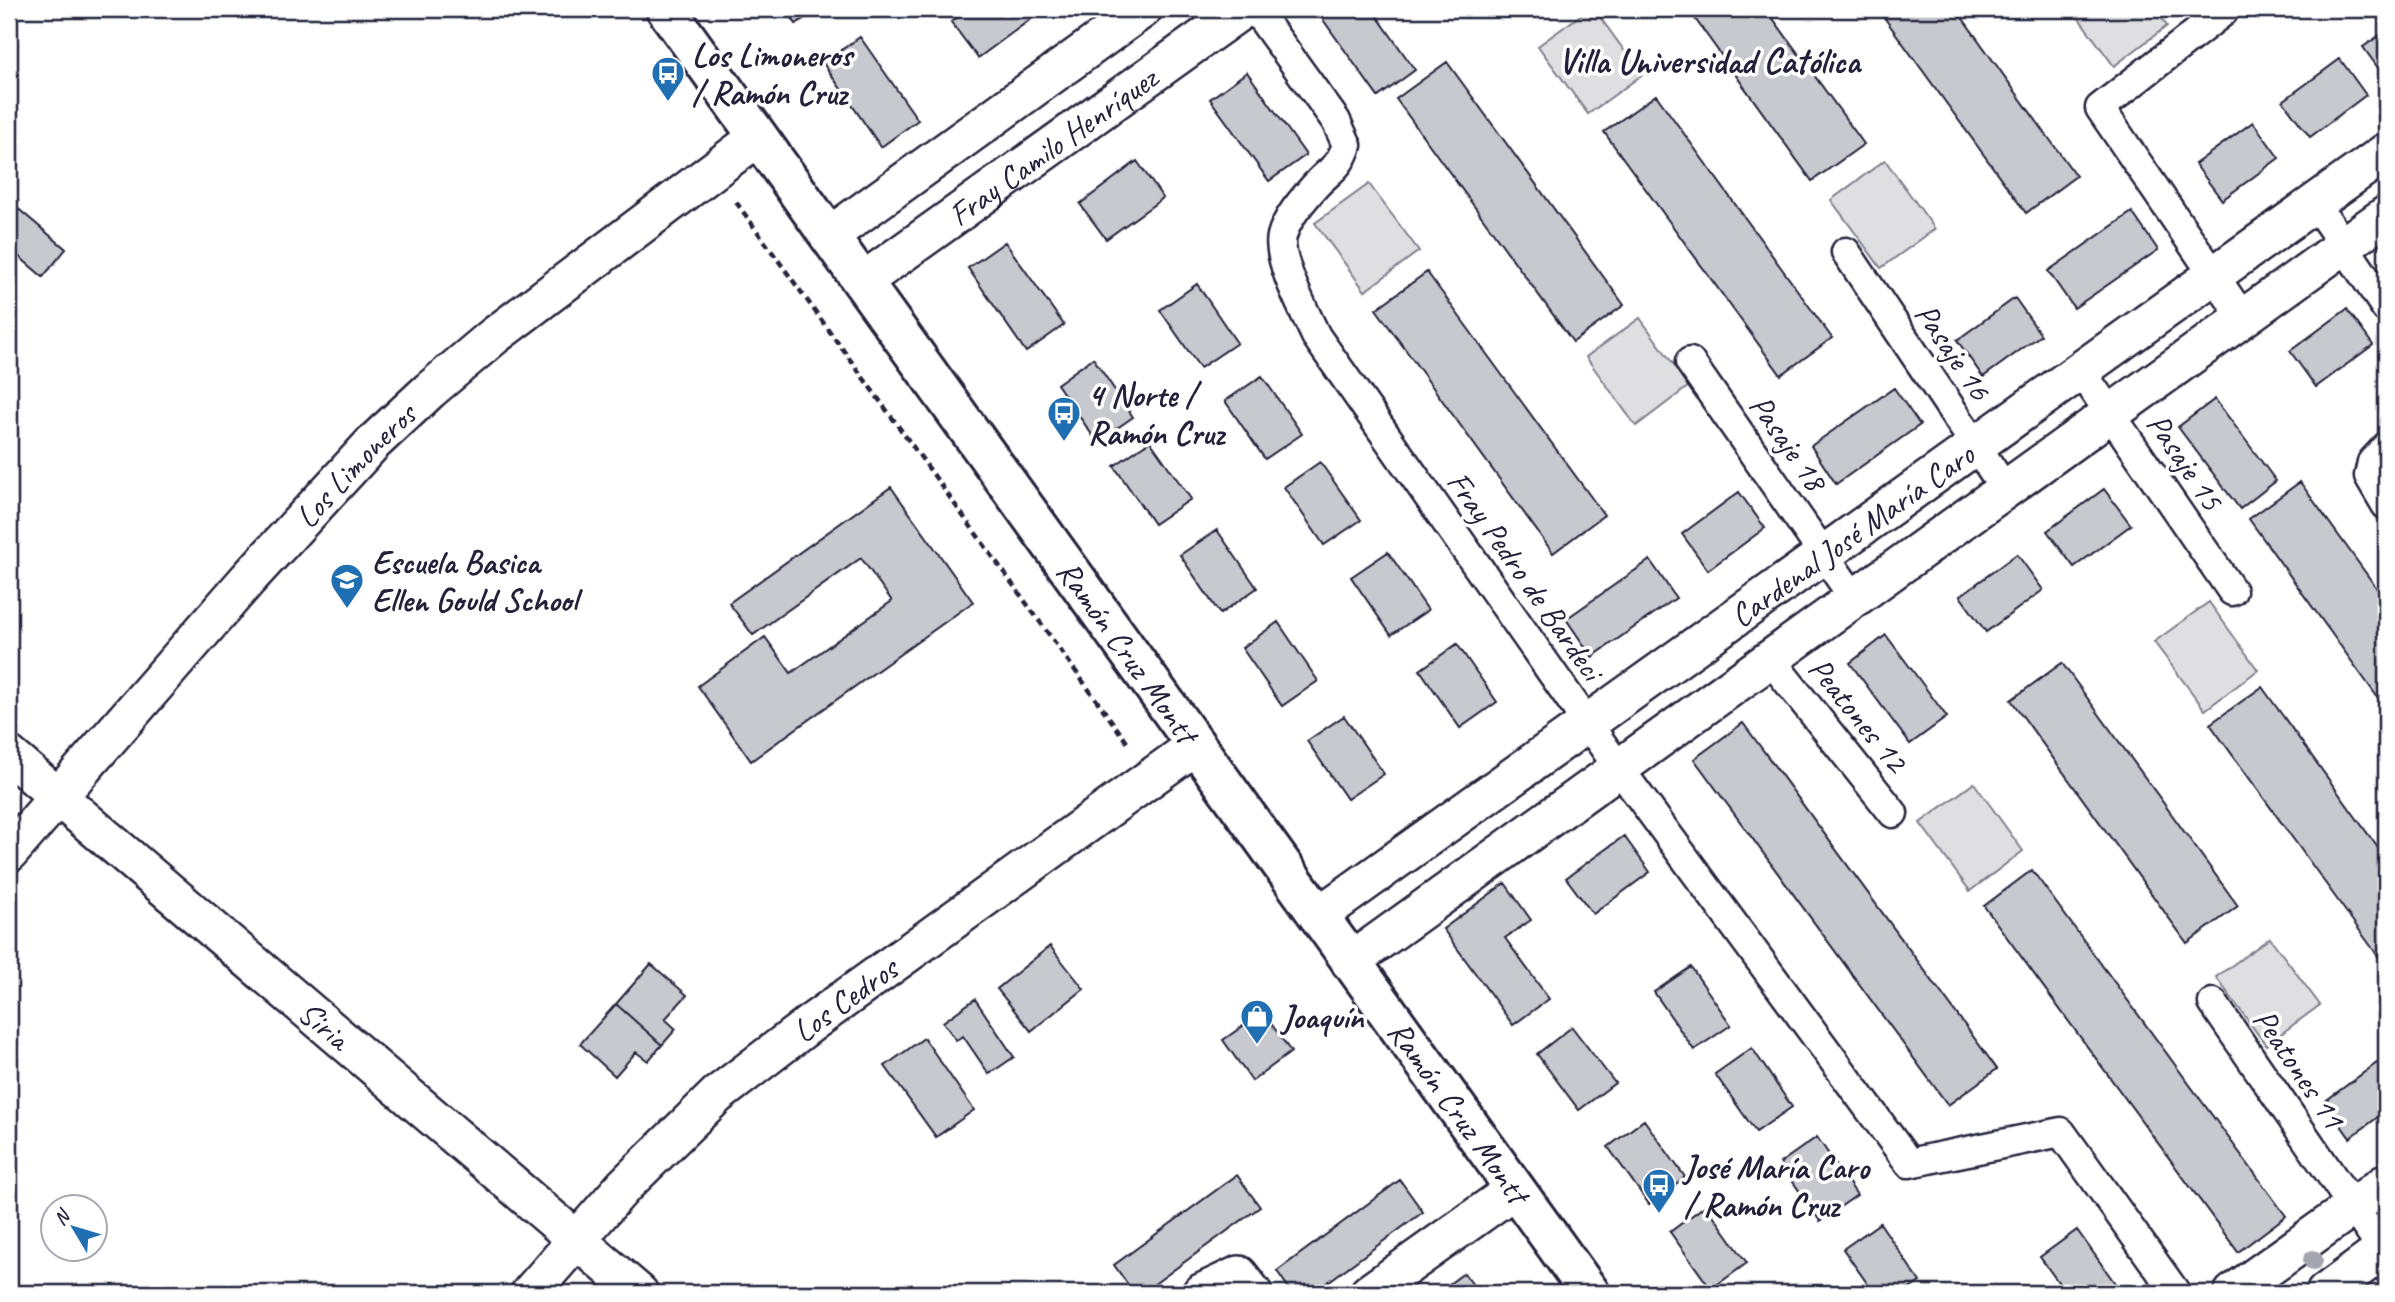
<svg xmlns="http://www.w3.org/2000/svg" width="2395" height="1302" font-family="Caveat,sans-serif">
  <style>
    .green { fill: #dfdfe2; stroke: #80808e; stroke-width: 2 }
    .building { fill: #c8c8cf; stroke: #22223b; stroke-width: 2 }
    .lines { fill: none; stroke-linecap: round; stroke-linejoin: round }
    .pedestrian-casing { stroke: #22223b; stroke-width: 33 }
    .minor-casing { stroke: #22223b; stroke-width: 42 }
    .tertiary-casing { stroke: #22223b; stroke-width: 44 }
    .path { stroke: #22223b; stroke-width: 4.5; stroke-dasharray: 7 5; stroke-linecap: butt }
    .pedestrian { stroke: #fff; stroke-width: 28 }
    .minor { stroke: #fff; stroke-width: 37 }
    .tertiary { stroke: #fff; stroke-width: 38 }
    .tree { fill: #a5a5af }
    .labels { text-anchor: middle; stroke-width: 7; stroke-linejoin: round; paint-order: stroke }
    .poi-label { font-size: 33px; font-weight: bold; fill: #22223b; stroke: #fff; text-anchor: start }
    .street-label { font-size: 33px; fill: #22223b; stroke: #fff }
    .neighbourhood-label { font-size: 35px; font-weight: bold; fill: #22223b; stroke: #fff }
  </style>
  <rect width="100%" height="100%" fill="#fff"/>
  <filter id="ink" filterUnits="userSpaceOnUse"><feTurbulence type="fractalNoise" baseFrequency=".0143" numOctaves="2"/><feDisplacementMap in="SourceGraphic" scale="14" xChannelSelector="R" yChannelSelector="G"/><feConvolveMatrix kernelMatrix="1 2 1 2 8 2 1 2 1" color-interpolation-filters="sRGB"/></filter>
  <g filter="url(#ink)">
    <path class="green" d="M1589 9H1594L1642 75 1588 114 1538 46Z
      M2072 9H2155L2167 26 2114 66Z
      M1885 160 1935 229 1881 268 1831 200Z
      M1369 184 1419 251 1365 291 1315 223Z
      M1640 318 1689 386 1636 426 1586 357Z
      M2209 602 2258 670 2205 710 2154 642Z
      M1974 783 2023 851 1970 891 1920 823Z
      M2270 938 2320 1005 2266 1045 2216 977Z"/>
    <path class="building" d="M786 9H818L796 24Z
      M969 9H1029L1035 16 978 58 951 22Z
      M1326 9H1372L1415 70 1378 97 1319 14Z
      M1688 9H1766L1864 144 1812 181Z
      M1878 9H1956L2076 176 2026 213Z
      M2386 31V79L2363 47Z
      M860 37 918 120 881 147 823 63Z
      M2340 59 2366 95 2310 137 2283 101Z
      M1447 62 1624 305 1573 342 1396 99Z
      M1247 72 1306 155 1269 181 1210 99Z
      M1656 95 1832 338 1781 375 1604 132Z
      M2253 122 2279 158 2222 200 2195 164Z
      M1137 161 1163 198 1106 239 1080 204Z
      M9 201 66 249 43 277 9 248Z
      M2132 212 2158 250 2074 308 2048 271Z
      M1005 242 1064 325 1026 352 968 268Z
      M1427 272 1604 515 1553 553 1376 309Z
      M1197 284 1237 343 1200 368 1160 310Z
      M2015 298 2041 335 1983 377 1957 340Z
      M2347 309 2373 345 2316 387 2290 351Z
      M1093 358 1133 417 1097 442 1057 384Z
      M1262 376 1302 434 1265 459 1225 401Z
      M1894 388 1920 425 1836 484 1811 446Z
      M2215 399 2276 481 2240 509 2178 427Z
      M1150 441 1191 499 1154 524 1114 466Z
      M1320 462 1361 520 1324 545 1284 487Z
      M2300 482 2386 601V709L2249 519Z
      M891 487 973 602 751 761 698 686 765 637 791 673 892 601 861 558 753 635 729 603Z
      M2104 489 2131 525 2074 567 2047 531Z
      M1739 492 1765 528 1708 570 1682 534Z
      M1217 530 1257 588 1220 614 1180 555Z
      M1388 552 1428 610 1391 635 1351 577Z
      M2017 554 2043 590 1986 632 1960 596Z
      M1650 560 1676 598 1592 657 1566 619Z
      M1278 622 1318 681 1282 706 1242 648Z
      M1886 635 1947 717 1910 744 1850 663Z
      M1457 644 1497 702 1460 728 1420 670Z
      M2062 663 2238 906 2187 943 2011 700Z
      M2262 687 2386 859V967L2210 724Z
      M1344 716 1384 774 1347 799 1307 741Z
      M1743 723 1997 1069 1948 1105 1694 759Z
      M1624 836 1650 872 1593 914 1566 878Z
      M2032 870 2286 1216 2238 1252 1984 906Z
      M1505 883 1531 920 1505 938 1549 999 1513 1025 1443 929Z
      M1050 946 1084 989 1031 1031 997 989Z
      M651 964 687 995 665 1019 676 1029 662 1045 616 1004Z
      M1691 967 1731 1025 1694 1050 1654 992Z
      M975 999 1014 1057 989 1074 963 1036 956 1040 943 1022Z
      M616 1004 662 1045 648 1061 636 1052 615 1076 580 1044Z
      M1263 1012 1291 1052 1252 1081 1223 1040Z
      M1572 1027 1615 1083 1579 1110 1537 1054Z
      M924 1038 974 1110 936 1137 885 1066Z
      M1752 1048 1792 1107 1756 1132 1715 1074Z
      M2381 1060 2386 1067V1111L2350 1138 2324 1102Z
      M1644 1120 1685 1177 1649 1204 1608 1147Z
      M1817 1137 1857 1195 1820 1221 1780 1163Z
      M1237 1175 1260 1207 1142 1293H1134L1114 1265Z
      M1400 1180 1423 1212 1313 1293H1292L1277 1271Z
      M1706 1205 1747 1263 1711 1289 1670 1232Z
      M1880 1223 1920 1282 1903 1293H1874L1843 1249Z
      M2077 1230 2122 1293H2066L2040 1257Z
      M1464 1273 1479 1293H1437Z"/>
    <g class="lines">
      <defs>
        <path id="pedestrian" d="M1255 9 1336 121 1347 145C1339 169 1329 170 1314 187 1302 201 1287 217 1282 236 1276 259 1306 314 1316 336L1618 767 1909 1163 2061 1132 2176 1293
          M2221 9 2223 12 2100 108 2243 318
          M2315 203 2386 308
          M1846 252 2005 489
          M1690 362 1854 598
          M2081 371 2232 591
          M2386 447 2372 462 2369 476 2386 505
          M1769 658 1893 813
          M2213 1003 2386 1255"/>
        <g id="minor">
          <path d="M829 236 1143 9"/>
          <path id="s1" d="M862 282 1243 9"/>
          <path id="s2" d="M9 755 639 1293"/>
          <path id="s3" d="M9 853 248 579 373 443 430 390 494 336 758 137"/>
          <path id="s4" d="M1318 916 2386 152"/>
          <path d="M1350 962 2386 215"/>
          <path id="s5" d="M530 1293 624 1186 717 1095 811 1023 1195 746"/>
          <path d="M1201 1293 1239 1275 1253 1293"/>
          <path d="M1369 1293 1515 1189"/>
          <path d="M2233 1293 2386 1183"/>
          <path d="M2325 1293 2386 1248"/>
        </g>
        <g id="tertiary">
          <path id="s6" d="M666 9 1590 1293"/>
        </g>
      </defs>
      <use href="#pedestrian" class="pedestrian-casing"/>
      <use href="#minor" class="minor-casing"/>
      <use href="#tertiary" class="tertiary-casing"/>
      <path class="path" d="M736 202 1129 745"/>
      <use href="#pedestrian" class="pedestrian"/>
      <use href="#minor" class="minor"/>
      <use href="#tertiary" class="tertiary"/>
    </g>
    <circle class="tree" cx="2313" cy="1260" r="10"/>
  </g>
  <defs>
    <symbol id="bus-pin" viewBox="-11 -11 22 30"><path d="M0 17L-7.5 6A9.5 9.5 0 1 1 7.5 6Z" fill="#1f6fb2" stroke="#fff"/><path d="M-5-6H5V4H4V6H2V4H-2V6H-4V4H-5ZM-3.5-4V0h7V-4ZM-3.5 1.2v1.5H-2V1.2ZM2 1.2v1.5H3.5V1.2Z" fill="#fff"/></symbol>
    <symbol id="school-pin" viewBox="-11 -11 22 30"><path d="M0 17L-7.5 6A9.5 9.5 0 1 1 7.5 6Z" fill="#1f6fb2" stroke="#fff"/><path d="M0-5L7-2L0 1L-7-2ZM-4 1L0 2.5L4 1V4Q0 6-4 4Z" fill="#fff"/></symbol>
    <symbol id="shop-pin" viewBox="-11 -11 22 30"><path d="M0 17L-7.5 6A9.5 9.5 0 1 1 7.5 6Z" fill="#1f6fb2" stroke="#fff"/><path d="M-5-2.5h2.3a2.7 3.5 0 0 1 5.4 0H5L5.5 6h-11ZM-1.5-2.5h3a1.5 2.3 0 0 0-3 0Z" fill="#fff"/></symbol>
  </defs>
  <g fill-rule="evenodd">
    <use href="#bus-pin" x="649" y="54" width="38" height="52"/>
    <use href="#bus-pin" x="1045" y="394" width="38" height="52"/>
    <use href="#school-pin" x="328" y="561" width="38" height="52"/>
    <use href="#shop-pin" x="1238" y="997" width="38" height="52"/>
    <use href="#bus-pin" x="1640" y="1166" width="38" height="52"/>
  </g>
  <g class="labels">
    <g class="poi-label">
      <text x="692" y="66">Los Limoneros<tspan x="692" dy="38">/ Ramón Cruz</tspan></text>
      <text x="1088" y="406">4 Norte /<tspan x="1088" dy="38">Ramón Cruz</tspan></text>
      <text x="372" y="573">Escuela Basica<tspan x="372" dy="38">Ellen Gould School</tspan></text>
      <text x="1282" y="1028">Joaquín</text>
      <text x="1684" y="1178">José María Caro<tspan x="1684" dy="38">/ Ramón Cruz</tspan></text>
    </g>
    <g class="street-label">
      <text dy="12" stroke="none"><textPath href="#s1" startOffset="234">Fray Camilo Henríquez</textPath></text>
      <text transform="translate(1954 351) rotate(56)" y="12">Pasaje 16</text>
      <text transform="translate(1789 442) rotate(55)" y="12">Pasaje 18</text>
      <text transform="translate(2186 461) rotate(56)" y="12">Pasaje 15</text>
      <text dy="12" stroke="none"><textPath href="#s3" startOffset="520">Los Limoneros</textPath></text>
      <text dy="12" stroke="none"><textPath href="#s4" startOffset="656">Cardenal José María Caro</textPath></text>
      <text transform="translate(1526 575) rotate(55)" y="12">Fray Pedro de Bardeci</text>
      <text dy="12" stroke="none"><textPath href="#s6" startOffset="791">Ramón Cruz Montt</textPath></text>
      <text transform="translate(1859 714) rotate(51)" y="12">Peatones 12</text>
      <text dy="12" stroke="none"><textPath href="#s5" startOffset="432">Los Cedros</textPath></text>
      <text dy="12" stroke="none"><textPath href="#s2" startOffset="415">Siria</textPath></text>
      <text transform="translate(2300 1068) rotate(56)" y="12">Peatones 11</text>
      <text dy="12" stroke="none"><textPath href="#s6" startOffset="1358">Ramón Cruz Montt</textPath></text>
    </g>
    <g class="neighbourhood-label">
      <text x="1709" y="73">Villa Universidad Católica</text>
    </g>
  </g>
  <rect width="2395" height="1302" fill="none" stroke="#fff" stroke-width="35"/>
  <rect x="18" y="18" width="2360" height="1267" fill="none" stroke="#22223b" stroke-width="2.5" filter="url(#ink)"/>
  <g transform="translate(74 1228) rotate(308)"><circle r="33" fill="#ffffff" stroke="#a7a7b1" stroke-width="2"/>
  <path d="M0-5L12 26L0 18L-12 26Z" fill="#1f6fb2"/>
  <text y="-10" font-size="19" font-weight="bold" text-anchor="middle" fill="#22223b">N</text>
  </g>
</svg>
